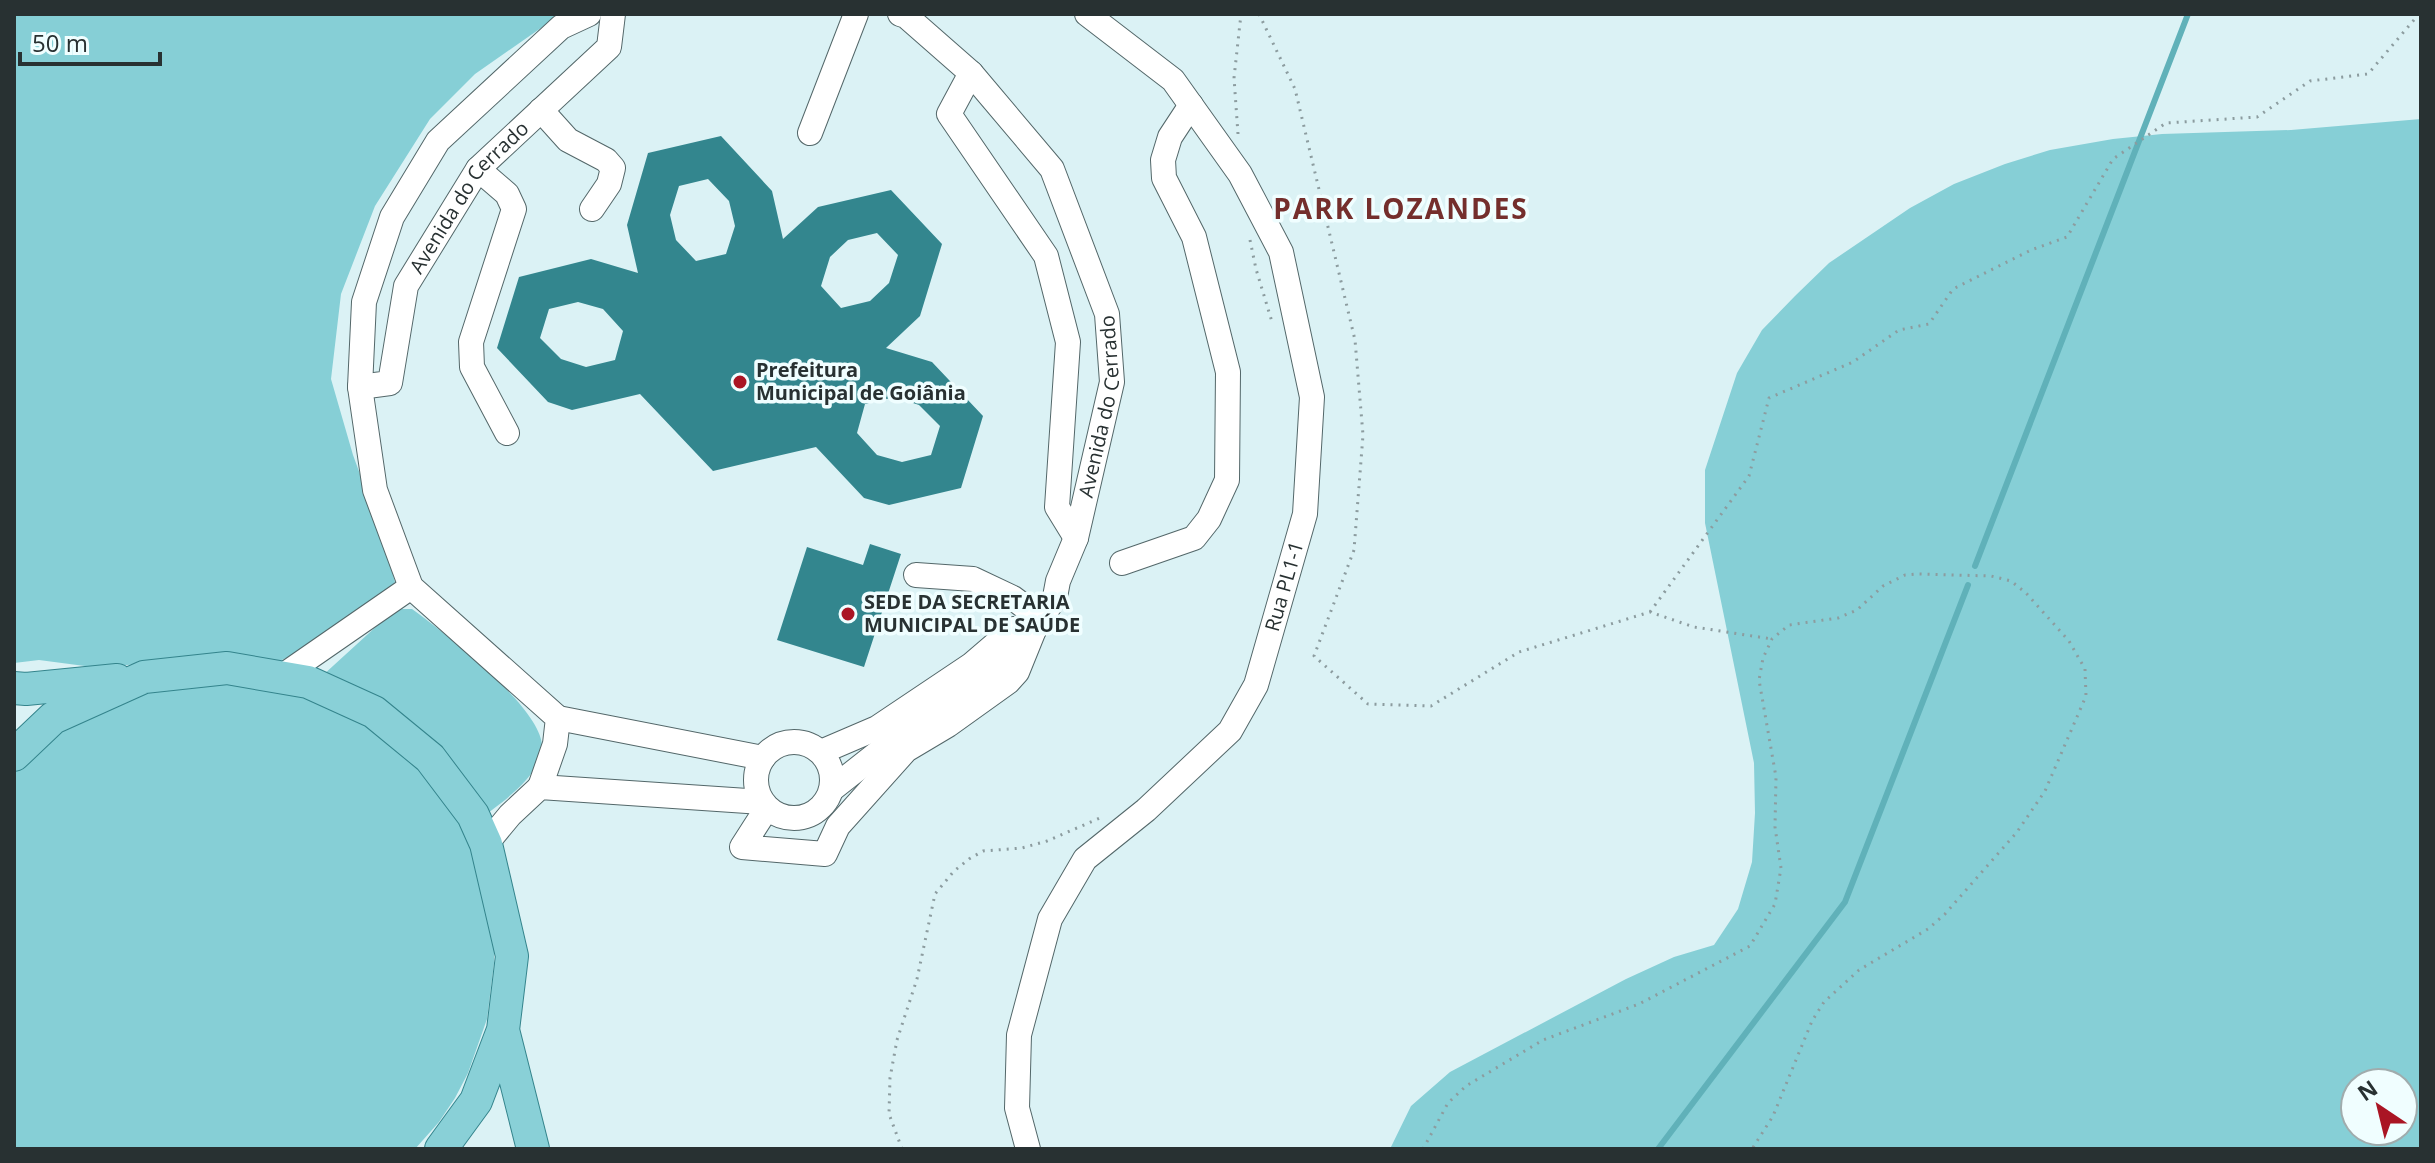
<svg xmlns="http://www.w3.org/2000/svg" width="2435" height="1163" font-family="'Open Sans',sans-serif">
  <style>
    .green { fill: #86cfd6; fill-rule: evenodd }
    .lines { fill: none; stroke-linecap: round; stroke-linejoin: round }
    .stream { stroke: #60b1b9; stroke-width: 6 }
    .building { fill: #33868e; fill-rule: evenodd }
    .minor-casing { stroke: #536769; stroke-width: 26 }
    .major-casing { stroke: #34848c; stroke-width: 34 }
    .path { stroke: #8c9c9f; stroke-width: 3; stroke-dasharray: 2 6; stroke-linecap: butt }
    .minor { stroke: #fff; stroke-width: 24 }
    .major { stroke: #89d0d7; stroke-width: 32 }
    .poi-dot { fill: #aa1524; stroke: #f0feff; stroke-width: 3 }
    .labels { text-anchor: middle; stroke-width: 7; stroke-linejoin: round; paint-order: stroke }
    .street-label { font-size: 20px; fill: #283132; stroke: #f0feff }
    .poi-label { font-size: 20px; font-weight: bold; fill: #283132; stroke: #f0feff; text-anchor: start }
    .district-label { font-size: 28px; font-weight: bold; letter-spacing: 2px; fill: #742e2c; stroke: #f0feff }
  </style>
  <rect width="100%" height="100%" fill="#dbf2f5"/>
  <path class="green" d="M14 14H561L475 74 430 119 375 206 341 294 331 379 353 455 380 529 395 582 384 600 316 643 280 661 259 662 219 655 100 668 39 660 14 663Z
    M2421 119V1149H1390L1411 1106 1450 1072 1626 979 1674 957 1714 945 1738 909 1752 862 1755 813 1754 763 1705 523V470L1737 373 1762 330 1795 296 1829 263 1910 208 1954 184 2005 164 2050 150 2113 139 2162 134 2291 130ZM2355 1083H2403V1131H2355Z
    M402 609H412C442 631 547 711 542 750 539 776 502 803 482 817L322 676 391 613Z
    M256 682 342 709 412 758 448 802 475 852 494 935V963L487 1019 468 1073 455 1098 439 1122 415 1149H16L14 768 57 731 167 684Z"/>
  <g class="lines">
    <path class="stream" d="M1975 566 2188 14
      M1658 1149 1845 902 1968 585"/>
  </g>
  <path class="building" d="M721 136 772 191 783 239 818 207 891 190 942 244 920 316 886 348 932 362 983 416 961 488 889 505 864 498 816 447 713 471 640 394 572 410 548 402 497 348 519 277 591 259 638 273 627 225 648 153ZM708 179 729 201 735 226 726 254 696 261 676 240 670 215 679 186ZM877 233 898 255 889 283 870 301 841 308 821 286 830 257 848 240ZM578 302 603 309 623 331 615 360 586 367 561 359 540 338 549 309ZM895 397 919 405 940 426 931 455 902 462 877 455 857 433 865 404Z
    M870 544 901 554 864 667 777 640 807 547 863 565Z"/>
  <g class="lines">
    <defs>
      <g id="minor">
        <path d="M971 73 949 114 1046 256 1068 342 1057 507 1076 538"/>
        <path d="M541 110 568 140 606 160 613 168 609 184 592 209"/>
        <path d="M810 133 856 14"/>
        <path d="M478 169 507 194 514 209 471 342 472 367 507 433"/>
        <path id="s1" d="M360 387 390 383 406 286 478 169 609 47 613 14"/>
        <path d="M1122 563 1194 538 1209 519 1227 480 1228 372 1194 237 1164 178 1163 160 1170 137 1191 105"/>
        <path d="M281 677 411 587"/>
        <path d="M558 718 763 758"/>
        <circle cx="794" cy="780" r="38"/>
        <path d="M821 752 877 728 971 665 1013 629"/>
        <path d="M540 787 555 744 558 718 411 587 375 490 360 387 364 302 392 217 438 141 561 27 589 14"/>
        <path id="s2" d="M832 789 893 741 982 679 1034 630 1055 597 1058 581 1076 538 1112 382 1107 314 1052 169 971 73 906 16 900 14"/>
        <path d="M767 808 742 847 825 854 838 826 906 750 948 725 1008 682 1017 672 1034 630 1033 613 1013 598 973 579 916 575"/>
        <path d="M486 844 510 815 540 787 762 802"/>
        <path id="s3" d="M1028 1149 1017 1108 1019 1035 1050 919 1085 859 1146 810 1230 731 1256 685 1305 514 1312 397 1281 252 1240 174 1173 80 1087 14"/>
      </g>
      <path id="major" d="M14 688 26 689 117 680
        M14 755 53 718 144 677 227 668 308 682 374 712 430 758 473 815 486 844 512 956 503 1030 476 1101 441 1149
        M503 1030 533 1149"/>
    </defs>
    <use href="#minor" class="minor-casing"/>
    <use href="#major" class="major-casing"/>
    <path class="path" d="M1259 14 1295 89 1355 340 1363 435 1354 550 1314 656 1368 704 1431 706 1519 652 1650 612 1694 627 1772 639
      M1238 134 1234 78 1241 14
      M1250 240 1256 269 1272 322
      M1650 612 1749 476 1769 398 1853 362 1899 330 1929 324 1953 289 2031 250 2067 237 2113 159 2166 123 2257 117 2310 81 2368 74 2419 14
      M902 1149 889 1114 890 1078 897 1040 917 979 935 894 954 871 969 859 983 851 1022 848 1047 841 1100 818
      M1423 1149 1448 1103 1466 1086 1543 1040 1639 1004 1750 946 1775 904 1781 868 1775 827 1776 777 1759 680 1763 658 1772 639 1789 625 1838 618 1857 610 1883 586 1905 575 1918 574 1991 576 2011 581 2026 593 2069 641 2085 669 2086 696 2045 791 2017 832 1945 914 1928 929 1859 970 1824 1002 1812 1021 1773 1116 1752 1149"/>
    <use href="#minor" class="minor"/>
    <use href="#major" class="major"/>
  </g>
  <g class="poi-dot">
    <circle cx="740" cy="382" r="8"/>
    <circle cx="848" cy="614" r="8"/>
  </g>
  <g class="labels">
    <g class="street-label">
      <text dy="7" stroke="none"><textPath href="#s1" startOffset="238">Avenida do Cerrado</textPath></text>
      <text dy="7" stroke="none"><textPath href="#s2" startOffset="494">Avenida do Cerrado</textPath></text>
      <text dy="7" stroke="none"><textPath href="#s3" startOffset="654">Rua PL1-1</textPath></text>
    </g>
    <g class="poi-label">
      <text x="756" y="377">Prefeitura<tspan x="756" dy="23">Municipal de Goiânia</tspan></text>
      <text x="864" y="609">SEDE DA SECRETARIA<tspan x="864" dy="23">MUNICIPAL DE SAÚDE</tspan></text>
    </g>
    <g class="district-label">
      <text x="1401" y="219">PARK LOZANDES</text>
    </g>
  </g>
  <rect width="2435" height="1163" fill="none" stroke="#283132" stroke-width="32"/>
  <g transform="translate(2379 1107) rotate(325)"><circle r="38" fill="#f0feff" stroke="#a0acad" stroke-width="2"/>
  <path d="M0-6L14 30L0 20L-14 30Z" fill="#aa1524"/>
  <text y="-12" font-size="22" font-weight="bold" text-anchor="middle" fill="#283132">N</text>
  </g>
  <path d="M20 52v12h140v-12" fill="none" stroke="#283132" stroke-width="4"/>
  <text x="32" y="52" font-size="24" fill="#283132" stroke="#f0feff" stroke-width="6" paint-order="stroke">50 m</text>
</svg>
